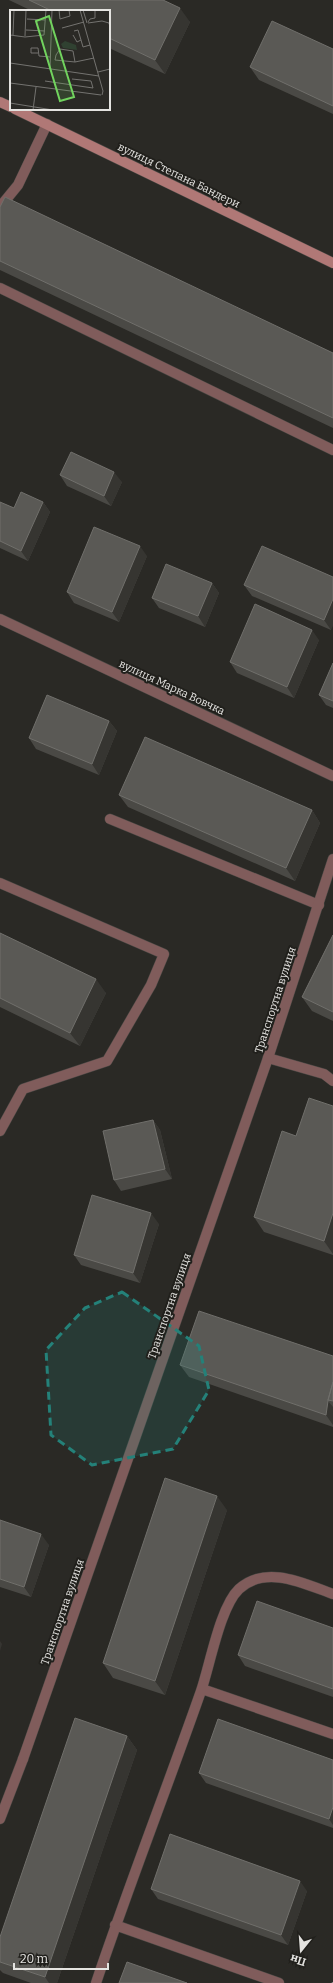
<svg xmlns="http://www.w3.org/2000/svg" width="333" height="1983" font-family="Bitter,serif">
  <style>
    .lines { fill: none; stroke-linecap: round; stroke-linejoin: round }
    .service-casing { stroke: #484743; stroke-width: 11 }
    .minor-casing { stroke: #484743; stroke-width: 11 }
    .secondary-casing { stroke: #484743; stroke-width: 11 }
    .path { stroke: #8c8b88; stroke-width: 2.5; stroke-dasharray: 1 3; stroke-linecap: butt }
    .service { stroke: #805c5b; stroke-width: 10 }
    .minor { stroke: #805c5b; stroke-width: 10 }
    .secondary { stroke: #b07876; stroke-width: 10 }
    .wall { fill: #4a4945 }
    .shaded-wall { fill: #363531 }
    .building { fill: #5a5955; stroke: #706f6b }
    .marked { fill: #248179; fill-opacity: 0.2; stroke: #248179; stroke-width: 3; stroke-dasharray: 8 5; stroke-linejoin: round }
    .labels { text-anchor: middle; stroke-width: 4; stroke-linejoin: round; paint-order: stroke }
    .street-label { font-size: 11px; fill: #e4e3e0; stroke: #21201c }
    .inset-road { fill: none; stroke: #747370; stroke-width: 1 }
    .view { fill: #71d35e; fill-opacity: 0.15; stroke: #71d35e; stroke-width: 2 }
    .inset-edge { fill: none; stroke: #e4e3e0; stroke-width: 2 }
  </style>
  <rect width="100%" height="100%" fill="#2a2925"/>
  <g class="lines">
    <defs>
      <path id="service" d="M0 207 18 185 47 124
        M0 288 333 450
        M110 819 319 905
        M0 883 164 954 151 985 107 1061 23 1089 0 1131
        M268 1058 324 1074 333 1081
        M202 1689 333 1734
        M0 1819 23 1759
        M115 1925 279 1983
        M96 1983C129 1885 167 1788 201 1691 210 1665 220 1607 239 1589 266 1564 305 1584 333 1594"/>
      <path id="minor" d="M0 619 333 776
        M23 1759 268 1058 333 859"/>
      <path id="secondary" d="M0 102 11 107
        M15 109 333 263"/>
    </defs>
    <use href="#service" class="service-casing"/>
    <use href="#minor" class="minor-casing"/>
    <use href="#secondary" class="secondary-casing"/>
    <path class="path" d="M333 1983V1982"/>
    <use href="#service" class="service"/>
    <use href="#minor" class="minor"/>
    <use href="#secondary" class="secondary"/>
  </g>
  <path class="wall" d="M9 0H163L190 22 165 74 109 48V11H32Z
    M333 49V114L259 80 250 67Z
    M0 207 333 353V428L0 270Z
    M60 475 122 482 111 506 67 486Z
    M0 502 14 508 43 502 50 512 28 561 0 548Z
    M147 556 119 622 74 603 67 592Z
    M333 577 331 630 252 596 244 585Z
    M212 583 219 593 205 627 159 608 152 598Z
    M319 640 294 698 237 673 230 662Z
    M333 663V708L326 705 319 695Z
    M109 721 117 731 99 775 36 749 29 738Z
    M119 795 312 810 320 823 295 881 128 807Z
    M0 933 106 993 80 1046 0 1007Z
    M333 935V1021L312 1011 302 997Z
    M333 1106V1255L264 1232 254 1217 296 1136Z
    M153 1120 160 1130 172 1179 121 1191 114 1180Z
    M159 1224 140 1283 81 1265 74 1255Z
    M333 1356V1427L189 1377 180 1365Z
    M227 1510 165 1695 113 1678 103 1663Z
    M0 1520 49 1545 31 1597 0 1587Z
    M333 1628V1697L245 1666 238 1655Z
    M127 1736 137 1750 57 1983H31L3 1973 0 1970V1937Z
    M333 1760V1828L206 1783 199 1773Z
    M151 1889 307 1891 288 1945 158 1899Z"/>
  <path class="shaded-wall" d="M180 8 190 22 165 74 155 60Z
    M114 472 122 482 111 506 104 496Z
    M43 502 50 512 28 561 21 551Z
    M140 546 147 556 119 622 112 612Z
    M212 583 219 593 205 627 198 616Z
    M333 599V626L331 630 324 620Z
    M312 630 319 640 294 698 287 687Z
    M109 721 117 731 99 775 92 764Z
    M312 810 320 823 295 881 286 868Z
    M96 979 106 993 80 1046 70 1033Z
    M153 1120 160 1130 172 1179 165 1169Z
    M151 1213 159 1224 140 1283 133 1273Z
    M333 1213V1254L324 1241Z
    M328 1401 333 1407V1425L326 1415Z
    M217 1496 227 1510 165 1695 155 1681Z
    M41 1534 49 1545 31 1597 24 1587Z
    M0 1641 2 1644 0 1651Z
    M127 1736 137 1750 57 1983H49L45 1977Z
    M333 1807V1825L329 1819Z
    M300 1881 307 1891 288 1945 281 1935Z"/>
  <path class="building" d="M29 0H163L180 8 155 60 109 38V11H52Z
    M272 21 333 49V106L250 67Z
    M5 197 333 353V418L0 261V207Z
    M71 452 114 472 104 496 60 475Z
    M21 492 43 502 21 551 0 541V502L14 508Z
    M94 527 140 546 112 612 67 592Z
    M262 546 333 577V599L324 620 244 585Z
    M166 564 212 583 198 616 152 598Z
    M255 604 312 630 287 687 230 662Z
    M333 663V701L319 695Z
    M47 695 109 721 92 764 29 738Z
    M145 737 312 810 286 868 119 795Z
    M0 933 96 979 70 1033 0 998Z
    M333 935V1012L302 997Z
    M309 1098 333 1106V1213L324 1241 254 1217 282 1131 296 1136Z
    M153 1120 165 1169 114 1180 103 1131Z
    M92 1195 151 1213 133 1273 74 1255Z
    M199 1311 333 1356V1382L328 1400V1401L326 1415 180 1365Z
    M333 1382V1401L328 1400Z
    M165 1478 217 1496 155 1681 103 1663Z
    M0 1520 41 1534 24 1587 0 1579Z
    M257 1601 333 1628V1689L238 1655Z
    M75 1718 127 1736 45 1977 0 1962V1937Z
    M218 1719 333 1760V1807L329 1819 199 1773Z
    M170 1834 300 1881 281 1935 151 1889Z
    M127 1962 187 1983H119Z"/>
  <path class="marked" d="M122 1292 199 1346 209 1390 173 1449 92 1465 51 1435 46 1350 85 1308Z"/>
  <g class="labels">
    <g class="street-label">
      <text transform="translate(179 175) rotate(26)" y="4">вулиця Степана Бандери</text>
      <text transform="translate(172 687) rotate(25)" y="4">вулиця Марка Вовчка</text>
      <text transform="translate(275 1000) rotate(-72)" y="4">Транспортна вулиця</text>
      <text transform="translate(169 1306) rotate(-71)" y="4">Транспортна вулиця</text>
      <text transform="translate(62 1612) rotate(-71)" y="4">Транспортна вулиця</text>
    </g>
  </g>
  <g transform="translate(10 10)">
    <rect width="100" height="100" fill="#2a2925"/>
    <path d="M55 31 66 35 67 40 53 38 51 34Z" fill="#304131"/>
    <path class="inset-road" d="M49 0 50 9 60 6 59 0M70 0 93 81 92 85M73 0 77 13M17 9 35 10M78 12 80 9 85 8V0M78 13 92 11 99 13 100 17M52 18 74 12M16 20 35 21M64 21 68 20 71 30M0 25 15 27M3 25 4 0M63 25 67 32 71 30 73 37 80 35M15 26 16 0M15 27 34 25 36 0M28 43H21V38H28L29 46 40 47M65 52 45 50 46 45 50 39 63 41 65 52 84 48M0 53 89 66M40 59 42 0M88 62 100 59M35 71 83 78 81 71 62 69M0 73 91 85M0 93 43 100M23 100 26 77"/>
    <path class="view" d="M39 6 64 87 50 91 26 11Z"/>
    <rect width="100" height="100" class="inset-edge"/>
  </g>
  <g transform="translate(301 1951) rotate(197)" stroke="#21201c" stroke-width="3" paint-order="stroke">
  <path d="M0-3L7 15L0 10L-7 15Z" fill="#e4e3e0"/>
  <text y="-6" font-size="11" font-weight="bold" text-anchor="middle" fill="#e4e3e0">Пн</text>
  </g>
  <path d="M14 1963v6h94v-6" fill="none" stroke="#e4e3e0" stroke-width="2"/>
  <text x="20" y="1963" font-size="12" fill="#e4e3e0" stroke="#21201c" stroke-width="3" paint-order="stroke">20 m</text>
</svg>
